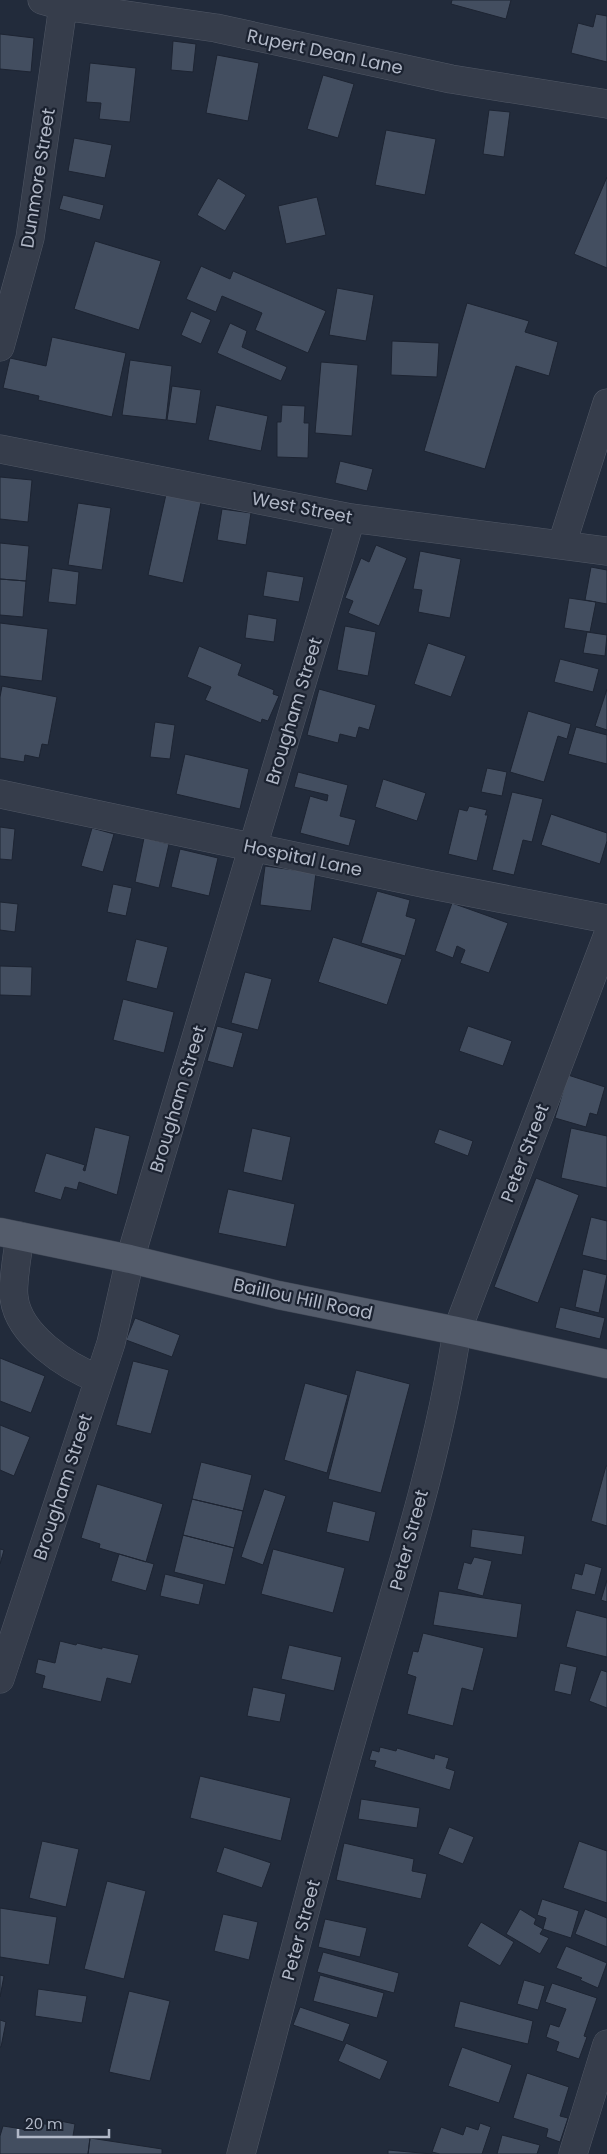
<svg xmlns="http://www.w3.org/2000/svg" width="607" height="2154" font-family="Poppins,sans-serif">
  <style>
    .building { fill: #434e60; stroke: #1d2432 }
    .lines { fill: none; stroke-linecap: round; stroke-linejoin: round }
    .minor-casing { stroke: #515866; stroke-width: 29 }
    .major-casing { stroke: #3f4654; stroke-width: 29 }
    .minor { stroke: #363d4b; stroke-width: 28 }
    .major { stroke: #545c6b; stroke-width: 28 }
    .labels { text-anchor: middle; stroke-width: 4.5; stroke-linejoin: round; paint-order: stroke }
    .street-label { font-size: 18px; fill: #b1b8c7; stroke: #1b2230 }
  </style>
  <rect width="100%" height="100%" fill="#222b3b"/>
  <path class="building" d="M452 0H511L506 19 451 4Z
    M596 14 607 16V62L571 53 578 23 593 27Z
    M0 34 34 38 31 72 0 69Z
    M173 41 196 44 193 72 171 70Z
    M217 55 259 63 248 121 206 113Z
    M90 63 136 68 130 122 99 119 101 103 86 102Z
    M323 75 354 84 338 138 307 129Z
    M489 110 510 112 504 157 483 154Z
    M386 130 436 139 425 195 375 185Z
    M74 138 112 145 105 178 68 171Z
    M607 177V268L574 254Z
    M218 178 246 195 225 231 197 215Z
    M63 195 104 205 100 220 59 209Z
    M317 197 326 235 286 244 278 206Z
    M95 241 161 261 139 330 74 309Z
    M201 266 230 279 233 271 326 311 308 353 255 330 262 313 222 296 216 312 186 299Z
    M337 288 374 295 366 341 329 335Z
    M467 303 529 321 525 332 558 342 549 376 516 366 485 469 424 451Z
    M191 311 211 320 201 344 181 335Z
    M230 323 247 331 242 347 287 367 281 381 217 353Z
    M52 337 126 353 112 417 38 400 39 396 3 388 10 358 46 366Z
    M392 341 439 343 437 377 391 375Z
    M130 360 172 366 166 420 122 415Z
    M321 362 358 365 352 436 315 433Z
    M172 386 201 390 196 424 167 420Z
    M216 405 268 416 261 451 208 440Z
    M282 405 305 406 304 423H309L308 458 277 457V422H281Z
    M340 461 373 469 367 491 335 483Z
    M0 477 32 480 28 522 0 519Z
    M167 490 202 498 183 583 148 575Z
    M78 503 111 508 102 570 68 565Z
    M222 509 251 513 246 545 217 540Z
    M0 543 29 546 26 581 0 579Z
    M376 545 407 558 379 626 348 613 353 601 345 598 361 558 369 562Z
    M420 551 461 559 450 618 418 612 422 590 413 589Z
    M591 567 607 570V604L585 600Z
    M52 568 79 572 76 605 48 602Z
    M267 571 304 577 299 602 263 596Z
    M0 579 26 581 23 617 0 615Z
    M569 598 596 602 590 632 564 628Z
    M248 614 277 619 274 642 245 638Z
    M0 623 48 629 42 681 0 676Z
    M345 626 376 632 368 676 337 670Z
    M587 632 607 635 605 656 583 653Z
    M428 643 466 656 451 697 414 684Z
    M199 646 242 664 238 675 274 690 273 694 279 696 268 721 262 719 261 723 205 700 211 687 187 677Z
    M560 659 599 669 593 692 554 682Z
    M2 686 57 697 48 745 42 744 39 758 25 755 24 762 0 758V697Z
    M319 689 376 705 369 730 359 727 356 738 340 734 338 743 307 735Z
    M607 689V730L595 726Z
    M528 711 571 724 567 739 558 736 544 782 510 772Z
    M155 722 175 725 170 759 150 757Z
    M576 727 607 735V764L568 754Z
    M185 754 249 769 240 809 176 794Z
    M487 768 507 772 502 796 481 792Z
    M298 772 348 785 340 816 356 820 349 846 300 833 310 796 327 801 328 795 294 787Z
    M383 779 426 793 417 821 375 807Z
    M512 792 543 799 532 842 523 840 514 875 492 870Z
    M469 806 487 810 485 815H488L477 861 448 854 459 809 467 811Z
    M551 814 607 833V841L600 864 541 845Z
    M0 827 15 829 12 860 0 859Z
    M92 828 114 834 103 872 81 866Z
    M144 838 169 844 159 888 135 882Z
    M180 849 218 858 209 896 171 887Z
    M265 866 316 873 311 911 260 905Z
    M113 884 132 888 126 916 107 912Z
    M377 891 410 900 406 916 416 919 405 956 361 943Z
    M0 902 18 904 15 932 0 930Z
    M452 903 508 923 489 973 460 963 465 950 457 946 453 958 435 951Z
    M333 937 402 959 387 1005 318 982Z
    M136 939 168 947 157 989 126 981Z
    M0 966 32 967 31 996 0 995Z
    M245 972 272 979 258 1030 231 1023Z
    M123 999 174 1012 164 1053 113 1040Z
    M217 1026 243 1033 233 1068 207 1061Z
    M468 1026 512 1041 503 1066 459 1051Z
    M568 1075 605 1087 597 1115 590 1113 586 1127 555 1118Z
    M95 1127 130 1136 117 1195 79 1182 77 1190 65 1187 61 1200 34 1192 46 1153 85 1165 83 1170 85 1171Z
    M252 1128 291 1137 282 1181 243 1172Z
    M571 1128 607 1136V1188L561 1178Z
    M439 1129 473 1141 468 1156 434 1143Z
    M536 1178 579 1195 538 1303 494 1287Z
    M228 1189 295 1204 286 1247 218 1233Z
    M591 1217 607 1221V1261L582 1255Z
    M583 1269 607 1275 599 1313 575 1307Z
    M560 1307 605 1318 600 1339 555 1328Z
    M135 1318 180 1335 172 1357 126 1340Z
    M0 1358 45 1376 31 1413 0 1401Z
    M133 1361 169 1370 151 1434 116 1425Z
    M356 1370 410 1384 381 1493 328 1479Z
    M305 1383 348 1395 327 1473 284 1460Z
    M0 1425 30 1437 14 1476 0 1470Z
    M201 1462 252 1475 243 1511 192 1499Z
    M606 1466H607V1526L591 1521Z
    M97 1484 163 1504 146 1562 99 1548 100 1544 81 1538Z
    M264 1489 286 1496 263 1565 241 1557Z
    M192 1499 243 1511 234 1548 183 1535Z
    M333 1501 376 1512 369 1542 326 1532Z
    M472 1529 525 1536 522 1555 470 1547Z
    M183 1535 234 1548 225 1585 174 1572Z
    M0 1549 4 1550 0 1564Z
    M273 1549 345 1568 333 1613 261 1594Z
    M119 1554 154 1564 146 1591 111 1581Z
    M474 1557 492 1561 483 1596 457 1589 464 1562 471 1564Z
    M585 1563 602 1568 595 1595 571 1589 575 1573 582 1575Z
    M165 1574 204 1584 199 1605 160 1596Z
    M607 1580V1602L601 1600Z
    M439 1591 522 1604 517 1638 433 1625Z
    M576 1610 607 1618V1657L566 1647Z
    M423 1633 484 1648 473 1691 462 1688 453 1726 407 1714 416 1677 407 1674 413 1651 418 1652Z
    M60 1641 76 1645 77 1643 102 1649V1647L139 1655 131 1684 107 1678 101 1702 42 1688 45 1676 35 1673 38 1659 55 1663Z
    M289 1645 342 1657 334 1691 281 1679Z
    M560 1663 577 1667 571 1695 554 1691Z
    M601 1670 607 1672V1708L589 1701Z
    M253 1687 286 1694 280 1722 247 1716Z
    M380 1747 396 1751 397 1748 434 1759 435 1754 449 1758 446 1768 455 1771 450 1790 374 1767 376 1761 369 1760 372 1750 379 1752Z
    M200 1776 291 1798 281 1841 190 1818Z
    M361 1799 420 1808 417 1828 358 1819Z
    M449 1827 474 1837 463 1864 438 1854Z
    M42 1841 79 1849 66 1907 29 1898Z
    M579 1841 607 1851V1903L563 1888Z
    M344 1843 414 1859 412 1871 427 1874 421 1899 336 1880Z
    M224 1847 271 1863 262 1888 216 1872Z
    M107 1881 146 1891 124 1979 84 1969Z
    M542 1899 579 1911 571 1938 543 1929 546 1918 537 1915Z
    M0 1908 57 1917 49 1965 0 1957Z
    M520 1909 536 1919 534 1924 543 1929 540 1934 549 1938 540 1954 506 1934Z
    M585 1909 607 1918V1947L575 1934Z
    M223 1914 258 1922 249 1960 214 1951Z
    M325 1919 367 1928 360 1957 318 1947Z
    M481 1922 514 1942 500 1966 467 1946Z
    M566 1946 607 1963 598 1988 580 1980 582 1978 556 1968Z
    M323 1952 399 1973 394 1993 317 1972Z
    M0 1975 4 1976 0 1997Z
    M320 1975 384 1993 377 2018 313 2001Z
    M524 1980 545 1986 538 2010 517 2004Z
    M552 1983 597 1998 584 2036 587 2037 579 2059 556 2051 559 2042 546 2037 550 2024 559 2027 566 2009 545 2002Z
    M38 1989 87 1996 82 2023 35 2016Z
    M129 1991 170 2001 150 2081 109 2072Z
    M460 2001 533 2021 528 2044 454 2027Z
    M300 2007 350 2024 343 2042 293 2025Z
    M0 2020 6 2022 1 2047H0Z
    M346 2043 388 2061 380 2080 338 2061Z
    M462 2047 512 2065 499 2103 448 2086Z
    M527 2073 569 2087 560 2116 568 2118 560 2142 546 2137 548 2129 513 2118Z
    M60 2121 75 2124 73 2136 90 2138 88 2154H0V2136L3 2126 29 2130 30 2122 60 2126Z
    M480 2123 491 2127 482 2154H440L432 2152 441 2127 463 2135 466 2126 478 2130Z
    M502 2135 540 2145 537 2154H497Z
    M90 2138 162 2149V2154H88Z
    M388 2150 432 2154H388Z"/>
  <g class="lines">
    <defs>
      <path id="minor" d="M42 0 63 6 216 28 451 79 607 104
        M0 347 30 238 63 6
        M0 449 351 518 607 551
        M562 544 607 403
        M0 794 427 884 607 919
        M20 1236C18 1251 12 1284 14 1297 18 1335 67 1367 99 1379
        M0 1679 111 1343 130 1259 351 518
        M241 2154C279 2012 315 1869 355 1728 392 1597 437 1466 457 1331L607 937
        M573 2154 607 2044"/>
      <path id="major" d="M0 1232 130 1259 278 1295 457 1331 607 1364"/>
    </defs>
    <use href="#minor" class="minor-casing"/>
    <use href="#major" class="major-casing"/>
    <use href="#minor" class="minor"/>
    <use href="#major" class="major"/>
  </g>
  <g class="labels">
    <g class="street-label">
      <text transform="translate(325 52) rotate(12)" y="6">Rupert Dean Lane</text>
      <text transform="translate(38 178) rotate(-81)" y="6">Dunmore Street</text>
      <text transform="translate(302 508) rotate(11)" y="6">West Street</text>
      <text transform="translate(294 711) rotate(-73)" y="6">Brougham Street</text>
      <text transform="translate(303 858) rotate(12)" y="6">Hospital Lane</text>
      <text transform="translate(178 1099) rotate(-73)" y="6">Brougham Street</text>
      <text transform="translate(525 1153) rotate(-69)" y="6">Peter Street</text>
      <text transform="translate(303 1299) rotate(12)" y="6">Baillou Hill Road</text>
      <text transform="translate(63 1487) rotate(-72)" y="6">Brougham Street</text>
      <text transform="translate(409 1540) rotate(-75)" y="6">Peter Street</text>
      <text transform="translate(301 1930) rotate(-75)" y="6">Peter Street</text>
    </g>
  </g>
  <path d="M18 2129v8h91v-8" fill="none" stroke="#b1b8c7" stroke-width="2.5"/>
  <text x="25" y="2129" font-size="15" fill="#b1b8c7" stroke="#1b2230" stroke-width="4" paint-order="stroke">20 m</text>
</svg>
